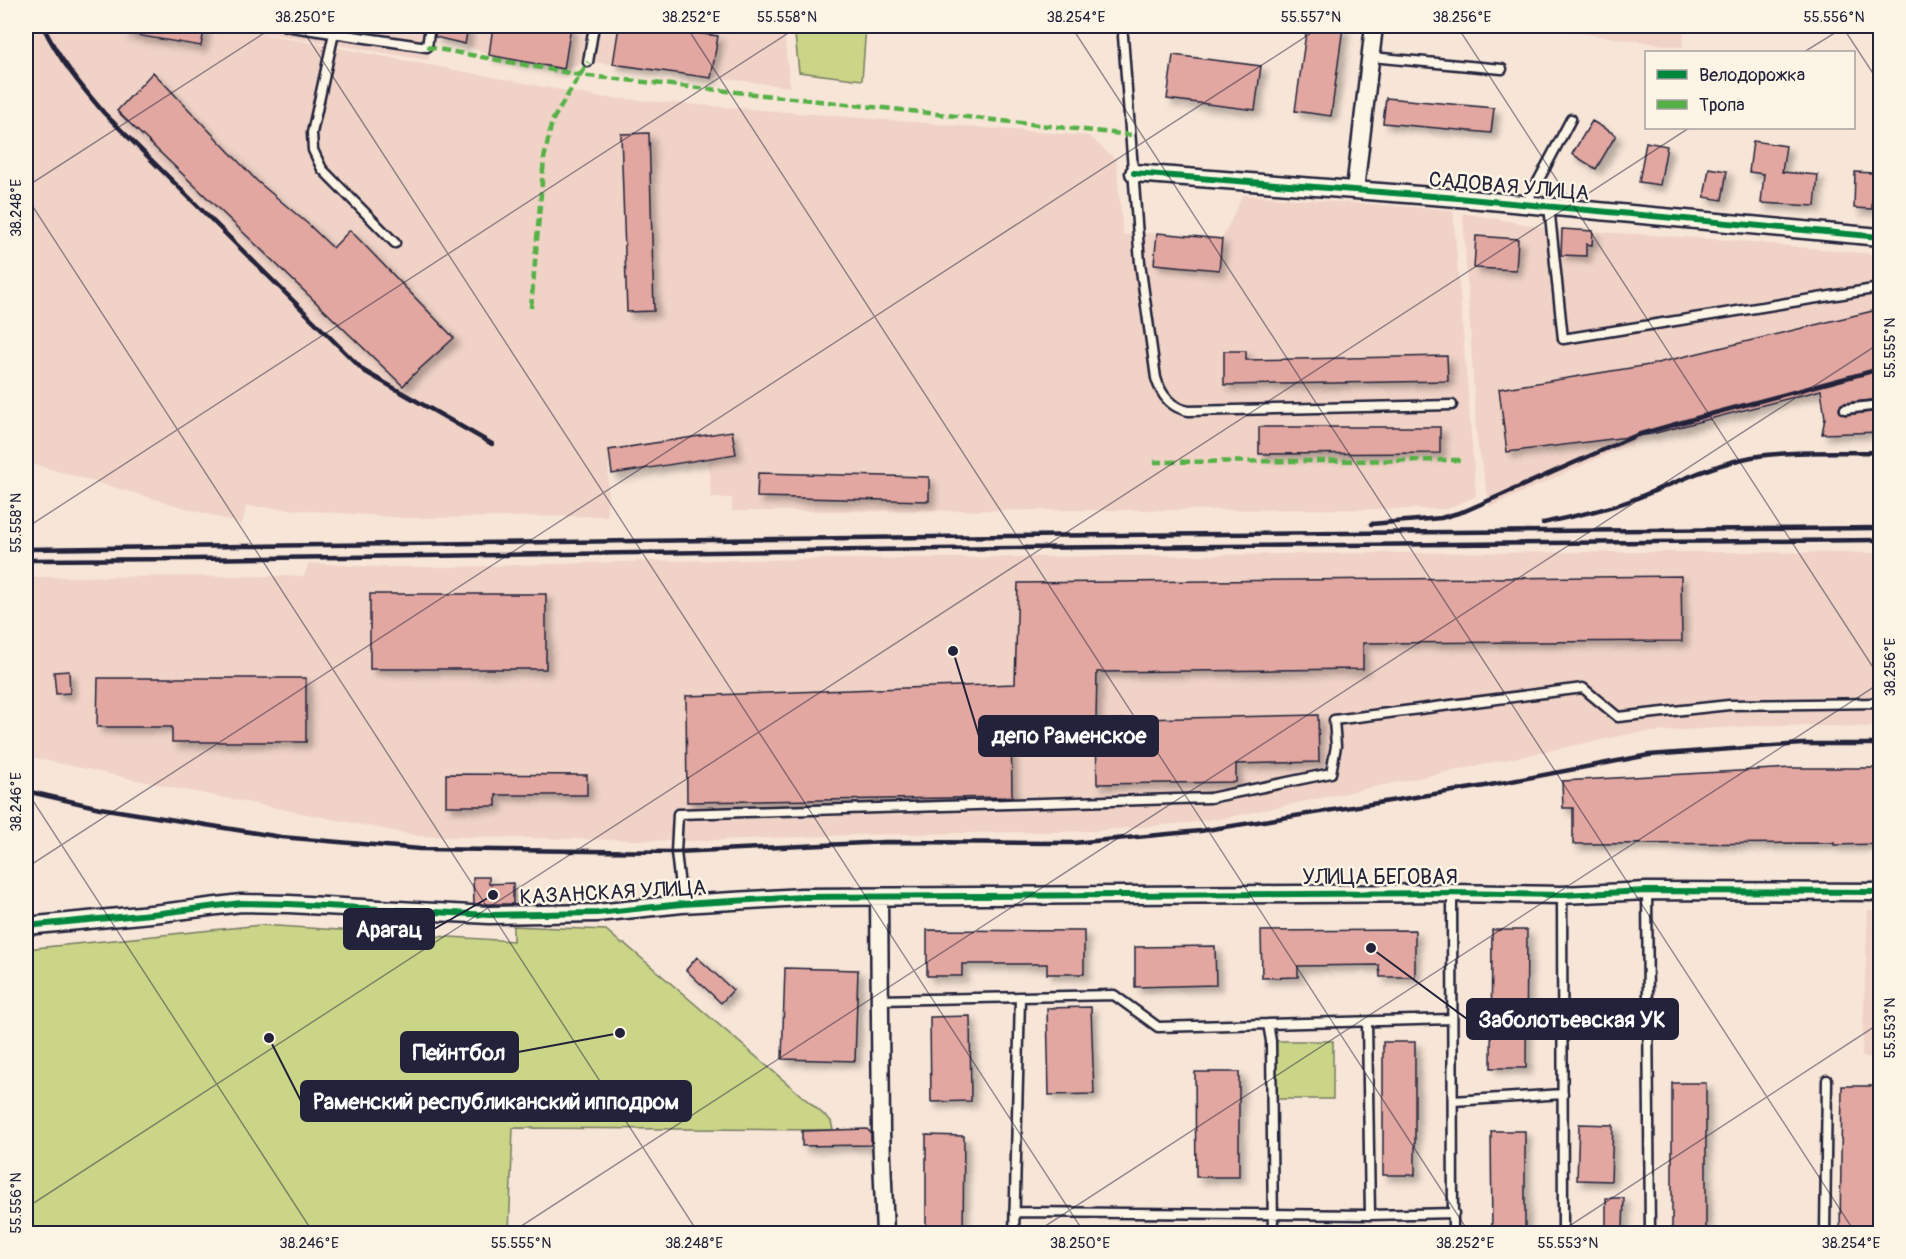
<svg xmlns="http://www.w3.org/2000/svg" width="1906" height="1259" font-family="Pangolin,sans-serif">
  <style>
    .built { fill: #f0d2c6 }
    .green { fill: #cad588; stroke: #767c62; stroke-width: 1.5 }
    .building { fill: #e1a7a0; stroke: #22223b; stroke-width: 1.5; filter: url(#shadow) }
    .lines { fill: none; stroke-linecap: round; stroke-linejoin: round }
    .service-casing { stroke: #22223b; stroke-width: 13 }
    .minor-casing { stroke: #22223b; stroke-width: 21 }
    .service { stroke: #fcf5e5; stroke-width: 8 }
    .minor { stroke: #fcf5e5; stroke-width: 16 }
    .rail { stroke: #22223b; stroke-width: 4.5 }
    .quiet { stroke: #55b146; stroke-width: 4.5; stroke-dasharray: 9 4.5; stroke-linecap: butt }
    .cycleway-casing { stroke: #fcf5e5; stroke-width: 10 }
    .cycleway { stroke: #00873e; stroke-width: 6 }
    .ticks { fill: none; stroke: #22223b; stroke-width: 1.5; stroke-opacity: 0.45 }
    .labels { text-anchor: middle; stroke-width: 5; stroke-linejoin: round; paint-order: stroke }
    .street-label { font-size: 21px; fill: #22223b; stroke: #fcf5e5 }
    .leader { fill: none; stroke: #22223b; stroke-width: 2 }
    .callout-dot { fill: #22223b; stroke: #fcf5e5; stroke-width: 2 }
    .callout { fill: #22223b; stroke: #22223b; stroke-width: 2 }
    .callout-label { font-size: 22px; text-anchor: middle; font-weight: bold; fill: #fff }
    .neatline { fill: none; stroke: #22223b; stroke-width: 2 }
    .ticks-label { font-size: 15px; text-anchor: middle; fill: #22223b }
  </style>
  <defs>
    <filter id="shadow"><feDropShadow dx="5.5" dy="5.5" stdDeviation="3" flood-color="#0004"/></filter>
  </defs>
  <rect width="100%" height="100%" fill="#f7e5d7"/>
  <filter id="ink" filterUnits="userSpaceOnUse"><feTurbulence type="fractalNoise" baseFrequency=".0167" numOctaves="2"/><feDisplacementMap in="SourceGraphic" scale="12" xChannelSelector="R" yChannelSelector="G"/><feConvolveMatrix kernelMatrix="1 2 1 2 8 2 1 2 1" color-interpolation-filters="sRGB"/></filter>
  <g filter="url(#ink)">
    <path class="built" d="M26 26H783L790 87 613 64 588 62 564 69 489 55 465 44 432 37 428 60 222 26 598 97 1089 136 1116 160 1123 235 1157 233 1222 239 1243 195 1453 210 1476 496 1447 509 732 511V498H711L710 475 707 459 612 474 609 455 607 516 407 518 246 506 242 524 26 462Z
      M1528 26H1685L1682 47Z
      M1463 213 1550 229 1729 240 1880 255V432L1822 434 1824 418 1820 390 1652 434 1490 507 1477 441Z
      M1689 552 1880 553V727L1767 725 1634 733 1225 818 1186 823 1093 831 851 835 690 841 419 836 165 786 26 756V577L304 576 309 563 377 567H452L657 561 1387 553Z
      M1868 910H1880V1058L1862 1057Z"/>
    <path class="green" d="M794 26H866L862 80 799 72Z
      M261 925 513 941V926L606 930 622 944H625L831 1121 833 1130 513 1128 509 1233H26V949Z
      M1271 1041H1333V1099H1271Z"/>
    <path class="building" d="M125 26H205L201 46 124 33Z
      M436 26H468L465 44 435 37Z
      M493 26H571L564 69 489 55Z
      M619 26H643L718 36 711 78 613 64Z
      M1307 26 1343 27 1331 116 1295 111Z
      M1173 55 1261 66 1255 110 1167 99Z
      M153 72 257 181 308 224 333 248 350 230 454 338 414 374 403 386 117 111Z
      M1386 98 1494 108 1491 133 1383 123Z
      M1592 121 1616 135 1596 169 1572 154Z
      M649 133 654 311 627 312 621 134Z
      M1753 141 1786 146 1782 172 1818 175 1815 206 1761 203 1764 174 1749 172Z
      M1646 142 1667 146 1660 185 1639 182Z
      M1709 168 1727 171 1722 200 1704 197Z
      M1855 172 1873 173 1872 209 1854 208Z
      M1562 229 1593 231 1592 245 1586 244V256L1561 255Z
      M1157 233 1222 239 1219 270 1154 264Z
      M1476 236 1518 239 1516 270 1474 268Z
      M1881 309V399L1844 403 1841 404 1839 409 1840 413 1845 415 1881 411V432L1822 434 1825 418 1821 390 1652 434 1507 452 1499 389 1649 365Z
      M1224 351H1246V360L1447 356 1448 381 1224 385Z
      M1259 427H1440V453L1259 454Z
      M732 431 736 454 612 474 609 450Z
      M758 473 929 477V501L757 497Z
      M1681 576 1682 641 1363 643V669L1097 672 1096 720H1011L1012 797 687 802 686 696 1015 684 1018 583Z
      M370 594H546V669H370Z
      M69 671 70 693 56 694 54 672Z
      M98 678H306V742H172V727H97Z
      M1318 715 1319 762 1236 764V782L1097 784 1096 720Z
      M1792 768H1881V844L1834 845V843L1573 844V808H1563L1562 781Z
      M446 774 587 775V795H496V806H446Z
      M473 877H489V884L513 883V904H474Z
      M927 930 1084 931V974H1047V964H962V976H927Z
      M1415 930V977H1380L1379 965 1298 966V977L1262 978 1261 931Z
      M1492 930H1527L1526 1068H1491Z
      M1215 946 1216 985 1135 987V947Z
      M697 957 733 990 721 1003 686 970Z
      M785 968 858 970 855 1061 782 1059Z
      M1091 1007 1094 1094 1049 1095 1047 1008Z
      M970 1016 971 1101 931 1102 930 1017Z
      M1383 1042H1415V1175H1383Z
      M1195 1072H1239V1177H1196Z
      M1672 1083H1706V1233H1672Z
      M1842 1086H1876L1874 1233H1840Z
      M1579 1124 1613 1125 1611 1181 1577 1180Z
      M867 1129 871 1133V1145L802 1146V1131Z
      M1491 1131H1525V1233H1492Z
      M926 1135 964 1136 963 1233H926Z
      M1606 1198H1624L1623 1230 1606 1229Z"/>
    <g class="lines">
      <defs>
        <path id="service" d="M285 26 427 47 430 26
          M334 33 312 133 313 150 322 169 395 243
          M1123 36 1140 263 1156 378C1161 395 1171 408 1189 411L1452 405
          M1371 57 1502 69
          M588 62 594 26
          M1526 204 1571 119
          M1549 206 1563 339 1880 288
          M1845 409 1880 405
          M1647 891 1650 1234
          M1452 893 1453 1234
          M1562 895 1563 1234
          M682 904 676 852 678 814 1210 798 1331 773 1336 746 1334 720 1583 688 1618 717 1729 705 1880 703
          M880 1000 1114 995 1158 1027 1268 1024
          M1367 1022 1370 1215
          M1453 1101 1563 1094
          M1014 1212 1370 1215 1454 1213
          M1014 1234 1020 998
          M1273 1234 1271 1041 1268 1024 1452 1019
          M1825 1234 1827 1080"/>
        <path id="minor" d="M1134 173 1458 198 1880 237
          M1355 190 1374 26
          M879 898 881 1132 885 1234
          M26 926 161 913 241 903 289 904 489 915 597 913 682 904 802 897 1452 893 1562 895 1647 891 1880 892"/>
      </defs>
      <use href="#service" class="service-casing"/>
      <use href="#minor" class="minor-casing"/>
      <use href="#service" class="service"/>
      <use href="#minor" class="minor"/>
      <path class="rail" d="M43 26C58 58 81 86 104 113L364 371 492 444
        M1543 523C1573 516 1603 511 1632 500 1671 485 1710 465 1752 457 1794 450 1838 453 1880 452
        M1371 524 1441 518 1465 511 1637 435 1711 414 1880 369
        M26 549 1009 536 1880 528
        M26 560 194 559 1010 548 1880 540
        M26 791 100 808 281 837 420 849 676 852 886 842 1073 843 1200 831 1485 786 1649 755 1802 744H1880"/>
      <path class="quiet" d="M427 47 580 75 1131 135
        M531 308 544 159 552 121 588 62
        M1154 462 1462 460"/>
      <defs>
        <path id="cycleway" d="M1134 173 1458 198 1880 237
          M26 926 161 913 241 903 289 904 489 915 597 913 682 904 802 897 1452 893 1562 895 1647 891 1880 892"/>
      </defs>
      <use href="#cycleway" class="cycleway-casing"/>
      <use href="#cycleway" class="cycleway"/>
    </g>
  </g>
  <path class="ticks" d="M300 26 1085 1234M686 26 1470 1234M1071 26 1856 1234M1457 26 1880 678M1842 26 1880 84M1804 52 1846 26M26 187 275 26M26 196 699 1234M26 528 799 26M26 790 314 1234M26 868 1322 26M26 1208 1689 128M509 1234 1880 343M1033 1234 1880 683M1557 1234 1880 1023"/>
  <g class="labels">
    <g class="street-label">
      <text transform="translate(1509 186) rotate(5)" y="7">САДОВАЯ УЛИЦА</text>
      <text x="1380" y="884">УЛИЦА БЕГОВАЯ</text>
      <text transform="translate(613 892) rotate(-3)" y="7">КАЗАНСКАЯ УЛИЦА</text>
    </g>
  </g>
  <path class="leader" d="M953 651L979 736M493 895L434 929M1371 948L1467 1019M620 1033L518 1052M269 1038L301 1101"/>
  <g class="callout-dot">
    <circle cx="953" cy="651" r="6"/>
    <circle cx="493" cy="895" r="6"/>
    <circle cx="1371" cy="948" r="6"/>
    <circle cx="620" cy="1033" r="6"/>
    <circle cx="269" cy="1038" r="6"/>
  </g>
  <g class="callout">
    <rect x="979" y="716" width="179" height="40" rx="6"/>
    <rect x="344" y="909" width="90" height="40" rx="6"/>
    <rect x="1467" y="999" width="211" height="40" rx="6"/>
    <rect x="401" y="1032" width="117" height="40" rx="6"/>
    <rect x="301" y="1081" width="390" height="40" rx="6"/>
  </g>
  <g class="callout-label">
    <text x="1069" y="743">депо Раменское</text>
    <text x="389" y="937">Арагац</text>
    <text x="1572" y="1027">Заболотьевская УК</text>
    <text x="459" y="1060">Пейнтбол</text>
    <text x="496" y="1109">Раменский республиканский ипподром</text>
  </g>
  <rect width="1906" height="1259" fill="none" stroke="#fcf5e5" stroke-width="66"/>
  <rect x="1645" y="51" width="210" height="78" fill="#fcf5e5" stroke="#a5a1a1" stroke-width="1.5"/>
  <rect x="1657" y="70" width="30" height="9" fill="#00873e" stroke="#a5a1a1" stroke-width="1.5"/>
  <text x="1699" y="81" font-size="18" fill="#22223b">Велодорожка</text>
  <rect x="1657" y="100" width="30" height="9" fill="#55b146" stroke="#a5a1a1" stroke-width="1.5"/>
  <text x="1699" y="111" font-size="18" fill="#22223b">Тропа</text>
  <rect x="33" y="33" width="1840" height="1193" class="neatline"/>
  <g class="ticks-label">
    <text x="305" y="22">38.250°E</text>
    <text x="691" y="22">38.252°E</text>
    <text x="787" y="22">55.558°N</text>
    <text x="1076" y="22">38.254°E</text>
    <text x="1311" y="22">55.557°N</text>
    <text x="1462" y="22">38.256°E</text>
    <text x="1834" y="22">55.556°N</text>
    <text transform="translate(16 208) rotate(-90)" y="5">38.248°E</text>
    <text transform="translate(1890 348) rotate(-90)" y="5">55.555°N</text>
    <text transform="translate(16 523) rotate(-90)" y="5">55.558°N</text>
    <text transform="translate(1890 667) rotate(-90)" y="5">38.256°E</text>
    <text transform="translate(16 802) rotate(-90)" y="5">38.246°E</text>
    <text transform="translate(1890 1028) rotate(-90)" y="5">55.553°N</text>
    <text transform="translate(16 1203) rotate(-90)" y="5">55.556°N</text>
    <text x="309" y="1248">38.246°E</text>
    <text x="521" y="1248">55.555°N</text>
    <text x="694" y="1248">38.248°E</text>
    <text x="1080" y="1248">38.250°E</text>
    <text x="1465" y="1248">38.252°E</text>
    <text x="1568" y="1248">55.553°N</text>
    <text x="1851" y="1248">38.254°E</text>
  </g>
</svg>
